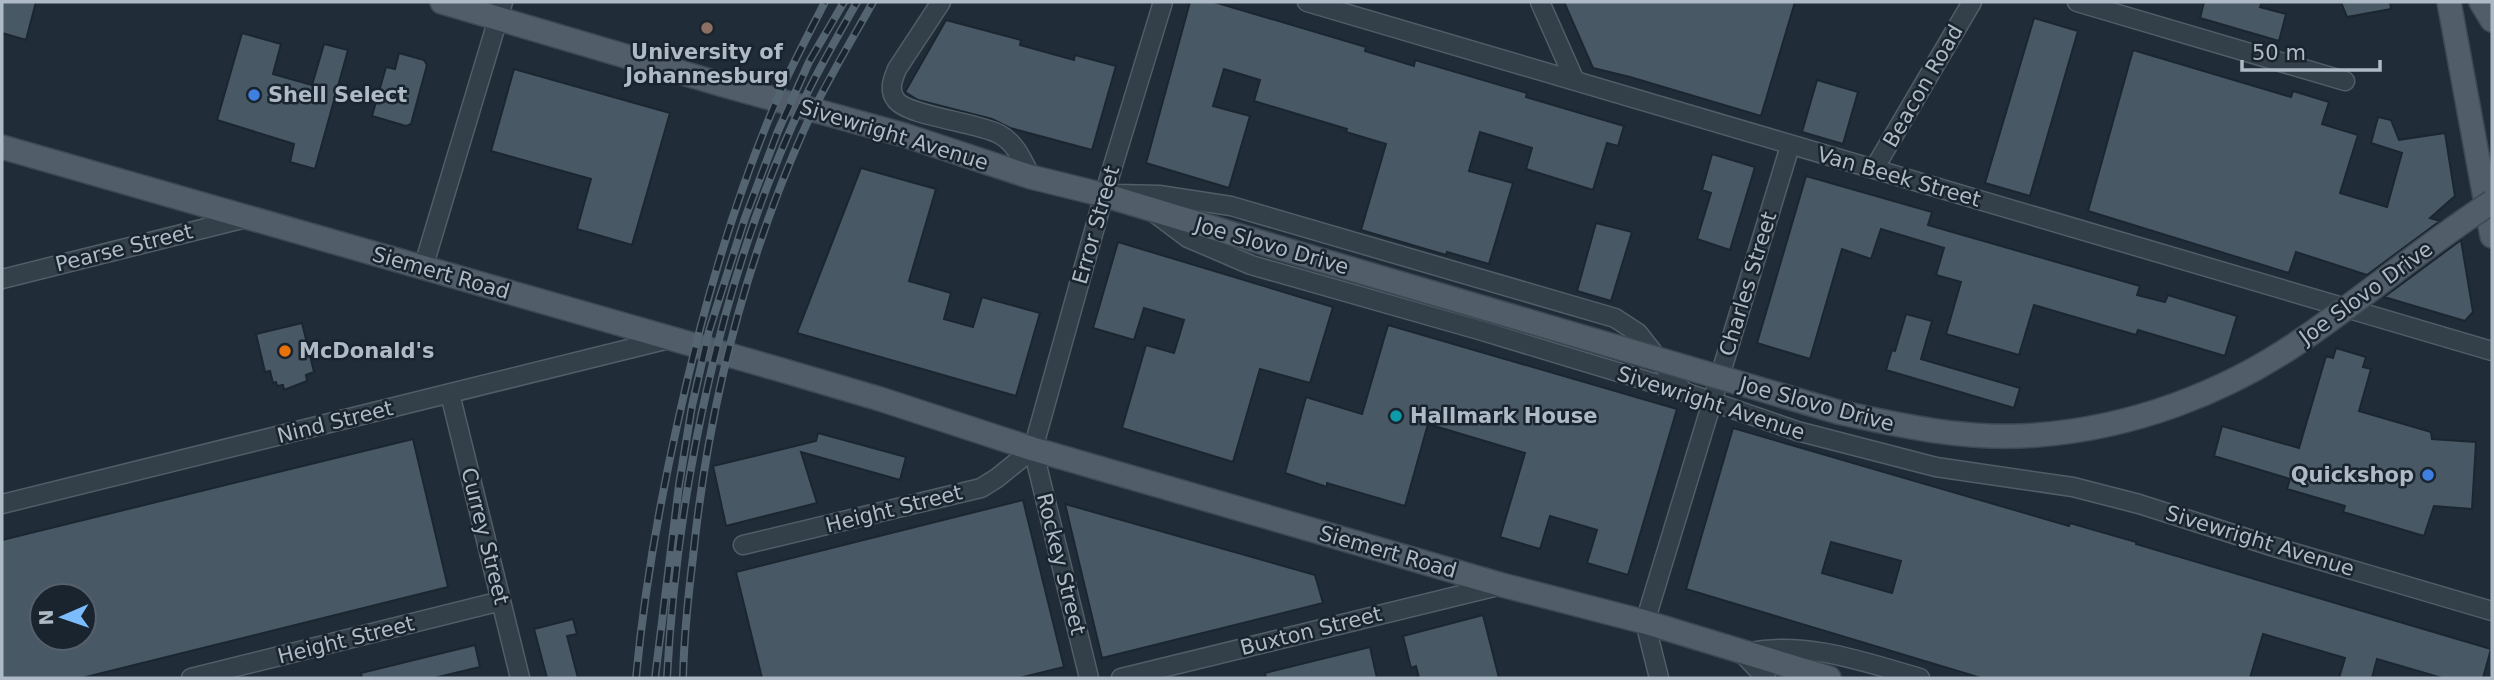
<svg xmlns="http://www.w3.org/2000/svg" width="2494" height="680" font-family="'DejaVu Sans',sans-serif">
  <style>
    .building { fill: #485865; stroke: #1b2630; stroke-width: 2; fill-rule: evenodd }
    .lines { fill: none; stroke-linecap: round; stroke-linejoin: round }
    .minor-casing { stroke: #515d67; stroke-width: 21 }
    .major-casing { stroke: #3d4853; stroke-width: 26 }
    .minor { stroke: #333f49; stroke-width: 18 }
    .major { stroke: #515e6a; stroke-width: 23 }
    .rail-casing { stroke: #556471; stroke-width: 8 }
    .rail { stroke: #19242e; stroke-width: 5; stroke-dasharray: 16; stroke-linecap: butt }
    .major-bridge-casing { stroke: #3d4853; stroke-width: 26; stroke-linecap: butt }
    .major-bridge { stroke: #515e6a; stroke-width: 23 }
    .education-dot { fill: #8d6e63; stroke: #19242e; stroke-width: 2.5 }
    .shop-dot { fill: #3f7fe0; stroke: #19242e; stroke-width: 2.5 }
    .food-dot { fill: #e8710a; stroke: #19242e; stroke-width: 2.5 }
    .culture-dot { fill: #0f9aa8; stroke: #19242e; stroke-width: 2.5 }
    .labels { text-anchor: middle; stroke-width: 5; stroke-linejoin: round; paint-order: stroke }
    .poi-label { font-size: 21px; font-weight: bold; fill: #aebac6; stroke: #19242e; text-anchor: start }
    .street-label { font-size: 21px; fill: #aebac6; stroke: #19242e }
  </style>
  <rect width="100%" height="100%" fill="#202d39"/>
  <path class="building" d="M2 2H36L26 40 2 33Z
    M1190 2H1214L1366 47 1365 51 1414 66 1415 60 1527 93 1526 97 1624 126 1618 146 1607 143 1593 190 1526 169 1532 148 1480 132 1469 171 1513 183 1489 264 1447 252 1446 255 1361 230 1386 144 1346 132 1347 129 1254 101 1260 80 1224 69 1213 106 1250 116 1229 188 1146 163Z
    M1564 2H1795L1761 116 1630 77 1593 68Z
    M2204 2H2262L2260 7 2286 14 2279 41 2200 18Z
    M2341 2H2390L2391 9 2347 17Z
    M2034 18 2078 31 2030 196 1985 183Z
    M946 20 1021 40 1020 45 1074 60 1075 55 1116 66 1092 150 1010 128 992 119 918 100 905 92Z
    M242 33 281 44 273 74 312 85 324 44 348 50 315 169 290 162 294 144 217 120Z
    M2133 50 2291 97 2293 91 2329 102 2322 124 2358 135 2340 193 2387 207 2402 153 2371 143 2378 117 2391 120 2399 140 2445 133 2455 196 2430 218 2440 221 2367 275 2296 252 2289 273 2088 211Z
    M399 53 424 60 427 65 411 124 406 126 372 116 386 67 395 69Z
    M514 69 670 113 632 245 577 229 591 179 491 151Z
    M1817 80 1858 92 1843 144 1802 132Z
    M1712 154 1755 167 1730 250 1697 239 1711 193 1702 190Z
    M861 168 936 189 909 281 951 293 944 319 973 327 982 297 1040 313 1016 396 797 333Z
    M1806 176 1932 212 1928 225 2140 286 2137 295 2165 302 2168 295 2237 316 2225 356 2138 330 2136 335 2034 305 2019 355 1946 334 1961 282 1936 275 1944 248 1881 229 1871 259 1842 249 1810 359 1757 343Z
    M1596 223 1632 232 1611 301 1577 291Z
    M2461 240 2473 312 2465 321 2384 297Z
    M1118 242 1333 307 1310 383 1260 369 1233 462 1122 428 1146 345 1174 353 1184 320 1144 308 1134 340 1093 328Z
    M1906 314 1932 321 1921 359 2020 388 2014 408 1886 370 1892 350 1895 351Z
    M302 323 314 372 306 375 307 381 284 390 283 385 277 386 276 382 273 383 270 371 265 372 256 334Z
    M1388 325 1677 409 1628 575 1587 563 1597 530 1550 516 1540 549 1500 537 1525 453 1428 424 1405 506 1327 483V487L1285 473 1306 397 1362 414Z
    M2336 348 2366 357 2363 367 2371 369 2359 411 2431 432 2432 439 2476 442 2472 509 2434 506 2424 536 2343 512 2345 506 2287 489 2290 479 2214 456 2222 426 2299 448 2326 356 2333 358Z
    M1733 428 2069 526 2070 523 2136 542V544L2491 649 2483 678H2442L2377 659 2372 678H2339L2345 658 2263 634 2250 678H1981L1686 589ZM1831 542 1901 561 1892 593 1822 573Z
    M818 433 906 457 900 480 801 452 817 503 726 526 713 466 816 441Z
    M413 439 448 587 82 678H2V540ZM42 596H84V638H42Z
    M1023 500 1064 667 1019 678H762L736 572Z
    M1065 504 1315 575 1323 603 1102 658Z
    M1483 615 1499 678H1419L1416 666 1411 668 1403 636Z
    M573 619 577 634 567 636 578 678H547L534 629Z
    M475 645 480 667 434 678H362L361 673Z
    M1370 647 1377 678H1266L1265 673Z"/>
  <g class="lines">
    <defs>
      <path id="minor" d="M941 2 897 69C893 79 888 90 896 100 907 116 977 122 999 134 1016 143 1023 161 1031 177
        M1307 2 2492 351
        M1540 2 1575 81
        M2077 2 2345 81
        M1874 169 1972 2
        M1118 194 1159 195 1231 206 1615 318 1638 333 1684 392
        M1156 214 1188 238 1251 265 1479 330 1684 392 1797 431 1936 467 2073 487 2139 504 2271 546 2492 611
        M423 268 503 2
        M2 279 246 218
        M450 394 520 678
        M2 504 669 339
        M743 545 981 488 997 478 1033 449
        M1749 652C1808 641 1864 662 1920 678
        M1742 653 1766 678
        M191 678 501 601
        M1089 678 1033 449 1104 195 1163 2
        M1121 678 1502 585
        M1659 678 1645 622 1790 146"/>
      <path id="major" d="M442 2 727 86 904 135 1031 177 1104 195 1283 249
        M2449 2 2492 236
        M2481 2 2492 20
        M2 147 778 369 880 399 1033 449 1502 585 1645 622 1829 678"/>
    </defs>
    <use href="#minor" class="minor-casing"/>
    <use href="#major" class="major-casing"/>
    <use href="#minor" class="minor"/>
    <use href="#major" class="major"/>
    <defs>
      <path id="rail" d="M636 678C644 592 659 506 678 421 702 311 733 202 778 97 792 65 809 33 825 2
        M655 678 679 485 692 406 709 331 745 218 778 131 809 62 844 2
        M667 678C677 488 722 272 804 100 820 66 839 34 857 2
        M683 678C684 638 688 597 693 557 708 410 743 268 803 132 823 87 849 45 873 2"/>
    </defs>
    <use href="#rail" class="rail-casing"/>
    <use href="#rail" class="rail"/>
    <defs>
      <path id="major-bridge" d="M1283 249 1838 412C1902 426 1970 441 2037 435 2131 428 2226 393 2303 339 2367 295 2427 244 2492 202"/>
    </defs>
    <use href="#major-bridge" class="major-bridge-casing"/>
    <use href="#major-bridge" class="major-bridge"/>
  </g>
  <circle class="education-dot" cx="707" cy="28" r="7"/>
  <g class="shop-dot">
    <circle cx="254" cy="95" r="7"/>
    <circle cx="2428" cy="475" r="7"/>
  </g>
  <circle class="food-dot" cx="285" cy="351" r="7"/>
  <circle class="culture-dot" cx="1396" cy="416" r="7"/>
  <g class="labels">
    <g class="poi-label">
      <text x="707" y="59" text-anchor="middle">University of<tspan x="707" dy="24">Johannesburg</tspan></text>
      <text x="268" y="102">Shell Select</text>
      <text x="299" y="358">McDonald's</text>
      <text x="1410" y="423">Hallmark House</text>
      <text x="2414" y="482" text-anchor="end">Quickshop</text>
    </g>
    <g class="street-label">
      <text transform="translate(1923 86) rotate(-60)" y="7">Beacon Road</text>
      <text transform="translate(894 135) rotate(17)" y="7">Sivewright Avenue</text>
      <text transform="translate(1899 177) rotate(16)" y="7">Van Beek Street</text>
      <text transform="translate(1096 225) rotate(-74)" y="7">Error Street</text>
      <text transform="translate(1272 246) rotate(16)" y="7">Joe Slovo Drive</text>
      <text transform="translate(124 248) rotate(-14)" y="7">Pearse Street</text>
      <text transform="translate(441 273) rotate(16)" y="7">Siemert Road</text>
      <text transform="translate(1748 284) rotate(-73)" y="7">Charles Street</text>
      <text transform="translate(2366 293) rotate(-36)" y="7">Joe Slovo Drive</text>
      <text transform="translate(1711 403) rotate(18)" y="7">Sivewright Avenue</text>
      <text transform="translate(1817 404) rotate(15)" y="7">Joe Slovo Drive</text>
      <text transform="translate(335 422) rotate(-14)" y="7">Nind Street</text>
      <text transform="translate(894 509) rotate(-14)" y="7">Height Street</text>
      <text transform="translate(485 536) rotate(76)" y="7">Currey Street</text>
      <text transform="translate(2260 541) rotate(17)" y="7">Sivewright Avenue</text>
      <text transform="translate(1388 552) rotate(16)" y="7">Siemert Road</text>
      <text transform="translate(1061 564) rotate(76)" y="7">Rockey Street</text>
      <text transform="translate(1311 631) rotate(-14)" y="7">Buxton Street</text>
      <text transform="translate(346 640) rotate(-14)" y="7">Height Street</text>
    </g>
  </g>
  <rect width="2494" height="680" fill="none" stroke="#aebac6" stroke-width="7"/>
  <g transform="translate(63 617) rotate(268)"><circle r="33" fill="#19242e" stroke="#55606b" stroke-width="2"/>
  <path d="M0-5L12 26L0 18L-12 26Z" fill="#7cbcfc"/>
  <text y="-10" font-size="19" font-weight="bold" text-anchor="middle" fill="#aebac6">N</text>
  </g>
  <path d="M2242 60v10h138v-10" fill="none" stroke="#aebac6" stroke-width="3.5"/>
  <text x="2252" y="60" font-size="21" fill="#aebac6" stroke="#19242e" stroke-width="5" paint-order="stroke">50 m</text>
</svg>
